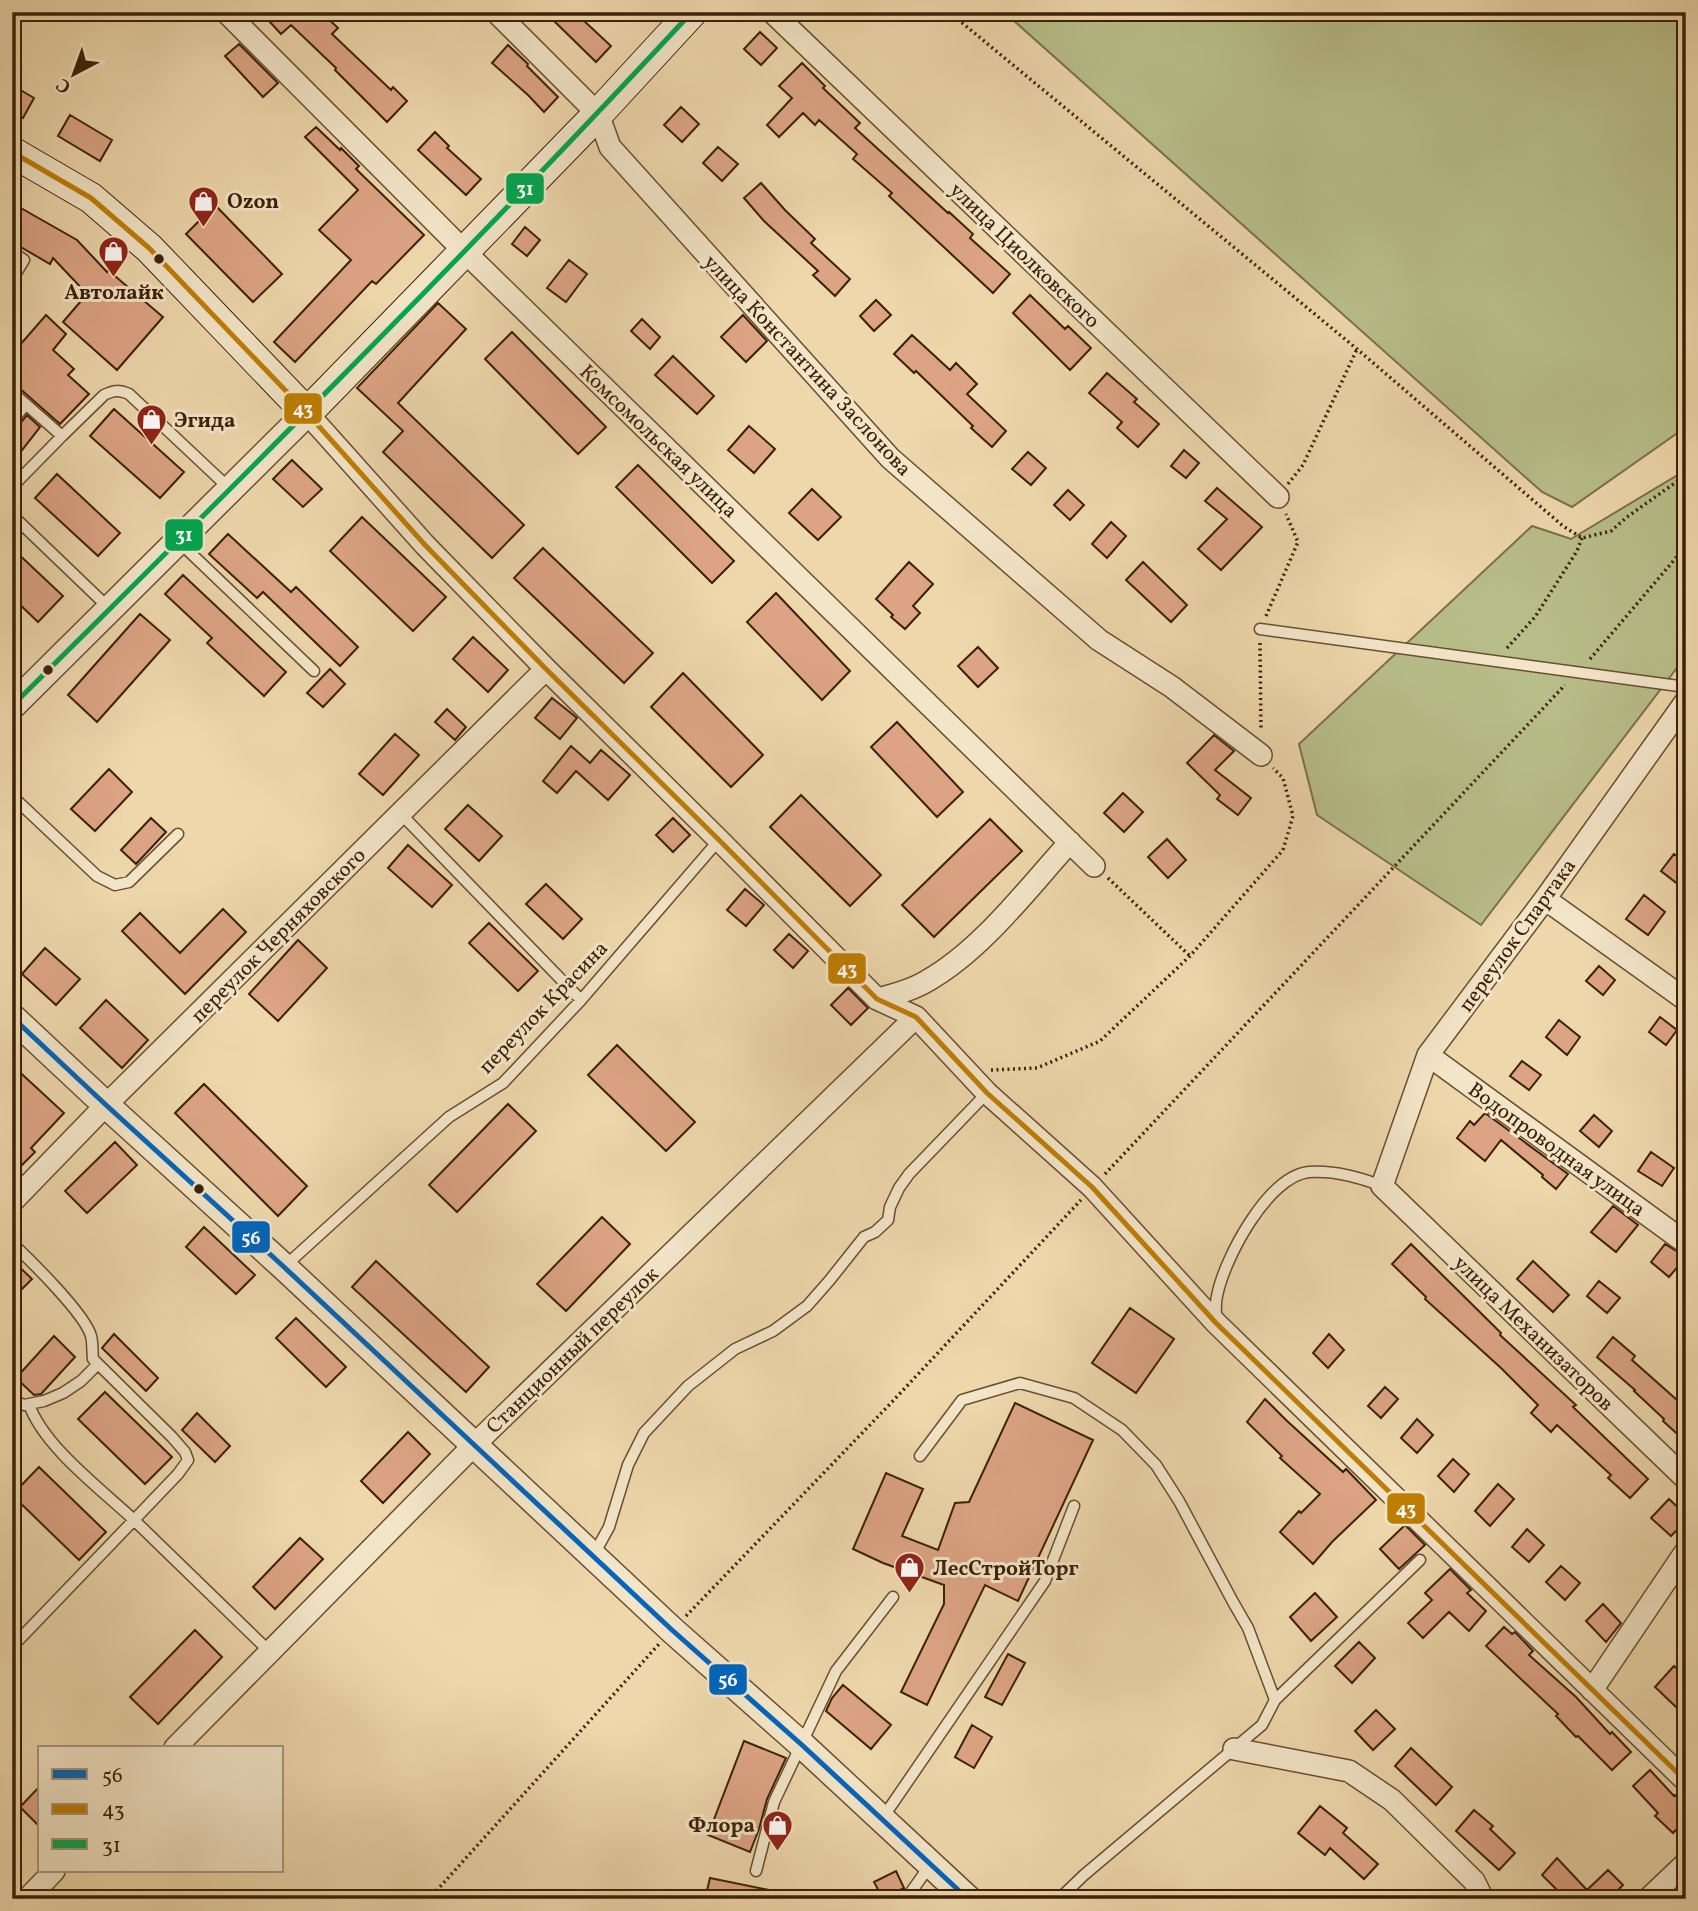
<svg xmlns="http://www.w3.org/2000/svg" width="1698" height="1911" font-family="Vollkorn,serif">
  <style>
    .green { fill: #b8be89; stroke: #7a7048; stroke-width: 2 }
    .building { fill: #dca484; stroke: #3c2107; stroke-width: 2 }
    .lines { fill: none; stroke-linecap: round; stroke-linejoin: round }
    .service-casing { stroke: #684e30; stroke-width: 13 }
    .minor-casing { stroke: #684e30; stroke-width: 24 }
    .tertiary-casing { stroke: #684e30; stroke-width: 29 }
    .secondary-casing { stroke: #3c2107; stroke-width: 32 }
    .path { stroke: #3c2107; stroke-width: 3.5; stroke-dasharray: 2 3.5; stroke-linecap: butt }
    .service { stroke: #f3e5c8; stroke-width: 10 }
    .minor { stroke: #f3e5c8; stroke-width: 21 }
    .tertiary { stroke: #f3e5c8; stroke-width: 26 }
    .secondary { stroke: #f3e5c8; stroke-width: 30 }
    .bus-1-casing { stroke: #f3e5c8; stroke-width: 10 }
    .bus-2-casing { stroke: #f3e5c8; stroke-width: 10 }
    .bus-3-casing { stroke: #f3e5c8; stroke-width: 10 }
    .bus-1 { stroke: #0065bd; stroke-width: 5 }
    .bus-2 { stroke: #bf7e02; stroke-width: 5 }
    .bus-3 { stroke: #00a651; stroke-width: 5 }
    .bus-dot { fill: #3c2107; stroke: #f3e5c8; stroke-width: 2.5 }
    .labels { text-anchor: middle; stroke-width: 6; stroke-linejoin: round; paint-order: stroke }
    .poi-label { font-size: 21px; font-weight: bold; fill: #3c2107; stroke: #f3e5c8; text-anchor: start }
    .street-label { font-size: 21px; fill: #3c2107; stroke: #f3e5c8 }
    .line-badge { stroke: #f3e5c8; stroke-width: 2.5 }
    .badge-label { font-size: 19px; text-anchor: middle; font-weight: bold; fill: #fff }
  </style>
  <rect width="100%" height="100%" fill="#edd7ab"/>
  <filter id="stains"><feTurbulence type="fractalNoise" baseFrequency=".00286" numOctaves="4"/><feColorMatrix values="0 0 0 0 .2 0 0 0 0 .09 0 0 0 0 .02 0 0 0 .5 -.17"/></filter>
  <radialGradient id="worn" r=".72"><stop offset=".6" stop-color="#630" stop-opacity="0"/><stop offset="1" stop-color="#630" stop-opacity=".3"/></radialGradient>
  <path class="green" d="M1004 12H1686V427L1572 507 1542 492Z
    M1686 470V656L1481 925 1317 815 1299 744 1532 526 1571 539Z"/>
  <path class="building" d="M278 12H321L338 28 332 34 391 90 393 87 407 101 387 122 335 70 336 68 291 25 281 34 269 21Z
    M561 12H589L582 19 611 46 596 62 553 20Z
    M760 32 777 48 761 65 744 49Z
    M239 44 278 83 263 97 225 56Z
    M508 45 528 64 527 66 558 97 544 112 528 95 492 63Z
    M802 63 825 86 823 88 860 123 855 128 948 213 949 212 973 234 970 238 1010 274 993 293 889 196 892 193 853 159 857 154 819 120 815 125 803 113 779 137 767 125 792 98 779 86Z
    M12 85 34 98 23 118 12 113Z
    M681 107 699 124 682 142 664 125Z
    M70 115 112 140 100 161 58 136Z
    M316 127 340 150 341 148 359 166 356 169 424 235 376 284 372 281 295 362 274 342 351 260 319 230 358 190 305 137Z
    M435 132 449 146 447 148 481 179 466 195 418 150Z
    M718 147 738 164 722 181 703 163Z
    M761 183 785 210 815 239 811 243 850 279 835 296 813 275 818 271 764 221 744 198Z
    M12 203 77 240 107 272 108 270 163 317 117 370 63 322 87 294 53 258 50 264 12 242Z
    M215 205 282 274 253 302 186 234Z
    M525 227 540 240 527 256 512 244Z
    M569 260 587 274 566 302 547 288Z
    M1030 295 1065 329 1068 326 1091 348 1070 370 1013 313Z
    M876 300 891 315 874 331 860 316Z
    M438 303 466 329 398 403 524 525 492 558 383 452 403 431 357 388Z
    M46 315 66 334 53 350 74 369 68 375 89 394 60 424 17 386 12 384V354Z
    M743 315 767 341 746 362 721 337Z
    M642 319 660 337 650 349 631 331Z
    M512 332 606 427 578 454 485 359Z
    M912 335 950 370 956 363 977 384 967 394 1006 431 992 447 971 428 973 426 916 371 914 373 894 354Z
    M673 356 714 396 697 414 655 375Z
    M1107 373 1137 399 1134 402 1159 424 1138 447 1117 428 1122 422 1089 393Z
    M114 409 184 472 160 498 90 436Z
    M27 415 40 427 12 463V429L18 426Z
    M749 426 775 449 754 473 728 450Z
    M1184 450 1199 463 1186 478 1171 466Z
    M1028 452 1046 468 1031 485 1012 469Z
    M292 460 322 489 303 507 273 479Z
    M638 465 734 561 712 583 616 487Z
    M57 474 120 533 98 556 35 498Z
    M1217 488 1262 527 1221 570 1198 549 1227 519 1205 501Z
    M812 489 841 517 818 540 789 513Z
    M1068 490 1084 505 1070 520 1054 505Z
    M362 517 446 597 413 631 330 551Z
    M1111 522 1126 536 1107 558 1092 544Z
    M228 534 291 592 296 587 358 647 340 666 263 592 257 598 209 554Z
    M12 548 63 596 38 622 12 597Z
    M543 548 653 653 624 683 514 578Z
    M909 562 933 584 913 606 920 613 905 629 891 617 893 615 876 599Z
    M1143 562 1187 605 1171 622 1126 580Z
    M183 575 286 672 264 696 207 643 212 638 165 594Z
    M776 593 850 671 822 700 747 622Z
    M140 614 170 640 97 722 68 695Z
    M473 637 508 670 488 692 453 659Z
    M978 647 998 668 978 687 958 666Z
    M330 669 345 684 323 707 307 693Z
    M683 673 763 755 731 787 651 707Z
    M552 698 577 718 560 739 535 718Z
    M447 709 466 727 455 740 435 722Z
    M897 722 963 792 937 817 871 747Z
    M395 734 419 755 383 795 359 774Z
    M1214 735 1234 751 1215 770 1251 798 1238 815 1217 799 1220 795 1187 763Z
    M571 746 590 763 601 750 630 775 608 800 576 771 557 793 543 781Z
    M109 769 132 792 95 831 71 809Z
    M1123 793 1143 812 1124 832 1104 813Z
    M801 795 881 875 850 906 770 827Z
    M468 805 502 836 479 861 445 829Z
    M151 818 166 832 136 864 121 850Z
    M673 818 690 835 673 852 656 835Z
    M990 819 1022 851 934 937 902 905Z
    M1167 839 1186 860 1168 878 1148 857Z
    M408 845 452 885 432 907 388 868Z
    M1674 854 1686 863V876L1679 885 1661 871Z
    M546 884 582 919 563 939 526 904Z
    M745 889 764 905 746 926 727 910Z
    M1644 895 1665 912 1648 935 1626 919Z
    M223 909 246 932 185 994 122 931 140 913 180 953Z
    M489 923 538 971 518 991 469 943Z
    M789 934 808 951 793 968 774 950Z
    M298 940 327 968 278 1021 249 994Z
    M45 948 80 979 56 1005 22 974Z
    M1599 966 1615 980 1603 995 1586 981Z
    M848 988 868 1008 851 1025 831 1005Z
    M106 1000 148 1040 122 1068 80 1028Z
    M1660 1017 1677 1030 1666 1045 1649 1032Z
    M1559 1020 1580 1037 1567 1055 1546 1037Z
    M617 1045 695 1122 666 1151 588 1075Z
    M1522 1061 1541 1075 1529 1090 1510 1076Z
    M12 1065 64 1113 31 1148 35 1152 12 1175Z
    M204 1084 307 1186 278 1216 175 1113Z
    M508 1104 536 1131 457 1212 429 1185Z
    M1485 1113 1568 1174 1556 1189 1542 1177 1543 1175 1501 1140 1485 1161 1457 1138 1470 1121 1474 1125Z
    M1594 1115 1612 1131 1599 1147 1580 1131Z
    M115 1142 137 1165 87 1213 65 1191Z
    M1651 1152 1674 1168 1662 1186 1638 1171Z
    M1613 1206 1638 1225 1616 1252 1591 1232Z
    M602 1217 630 1244 566 1311 537 1284Z
    M204 1227 255 1275 236 1294 186 1247Z
    M1411 1244 1501 1333 1500 1335 1576 1405 1573 1407 1648 1479 1630 1498 1608 1478 1611 1475 1557 1425 1551 1432 1531 1413 1538 1405 1501 1368 1425 1299 1426 1297 1392 1264Z
    M1665 1244 1686 1257 1669 1277 1651 1262Z
    M12 1260 32 1279 12 1299Z
    M376 1261 489 1367 466 1392 352 1287Z
    M1533 1261 1569 1295 1553 1312 1517 1279Z
    M1599 1281 1620 1298 1607 1313 1587 1296Z
    M1130 1308 1174 1339 1136 1393 1092 1363Z
    M296 1318 346 1367 326 1387 276 1338Z
    M114 1334 158 1378 146 1391 102 1348Z
    M1329 1334 1344 1350 1328 1368 1313 1353Z
    M54 1336 75 1357 41 1394 34 1395 16 1378Z
    M1613 1337 1635 1356 1632 1360 1686 1408V1442L1663 1421 1664 1419 1634 1391 1635 1390 1597 1357Z
    M1385 1387 1398 1399 1381 1418 1368 1406Z
    M105 1392 172 1457 145 1484 78 1419Z
    M1265 1399 1286 1420 1343 1472 1346 1469 1376 1500 1332 1542 1313 1564 1280 1532 1299 1511 1301 1513 1320 1494 1280 1458 1282 1456 1247 1422Z
    M1015 1403 1093 1440 1018 1601 985 1585 927 1705 901 1692 944 1604V1585L883 1563 853 1549 886 1473 923 1489 902 1536 938 1550 955 1503 969 1502Z
    M197 1413 230 1446 215 1462 182 1430Z
    M1417 1419 1433 1435 1417 1453 1401 1438Z
    M408 1432 430 1454 383 1503 361 1481Z
    M1453 1459 1469 1474 1454 1492 1438 1476Z
    M39 1467 106 1532 79 1560 12 1495Z
    M1498 1484 1514 1499 1490 1526 1475 1511Z
    M1669 1499 1686 1515V1521L1671 1536 1651 1518Z
    M1405 1525 1425 1545 1399 1569 1380 1549Z
    M1527 1529 1544 1545 1529 1562 1512 1547Z
    M300 1538 323 1559 275 1609 253 1587Z
    M1561 1566 1580 1583 1565 1600 1546 1582Z
    M1450 1569 1471 1590 1467 1593 1486 1611 1469 1631 1449 1612 1423 1638 1408 1623 1432 1600 1425 1593Z
    M1315 1593 1337 1617 1311 1641 1290 1617Z
    M1603 1604 1621 1623 1606 1642 1586 1621Z
    M1504 1627 1512 1634 1515 1632 1533 1651 1529 1655 1576 1697 1610 1734 1612 1732 1631 1752 1612 1770 1578 1736 1576 1737 1556 1716 1558 1714 1486 1646Z
    M195 1630 222 1657 158 1724 130 1697Z
    M1359 1642 1375 1658 1352 1683 1335 1666Z
    M1008 1654 1025 1663 1002 1705 985 1697Z
    M1674 1666 1686 1676V1698L1677 1708 1655 1687Z
    M843 1685 891 1725 871 1749 826 1711 832 1698Z
    M1376 1710 1395 1729 1373 1750 1355 1731Z
    M972 1725 992 1737 974 1768 955 1757Z
    M744 1741 786 1758 767 1799 759 1829 750 1852 708 1835Z
    M1411 1748 1452 1787 1436 1805 1395 1766Z
    M1650 1770 1674 1796 1675 1795 1686 1804V1820L1673 1833 1655 1816 1658 1813 1633 1786Z
    M40 1786V1827L20 1807Z
    M1320 1806 1347 1828 1343 1833 1378 1864 1364 1879 1330 1848 1325 1855 1298 1833Z
    M1474 1810 1493 1826 1490 1829 1515 1853 1499 1870 1456 1831Z
    M1557 1858 1587 1890 1608 1870 1623 1885 1609 1899H1566L1542 1875Z
    M896 1871 904 1888 883 1899 874 1882Z
    M710 1878 779 1892 778 1899H705Z"/>
  <g class="lines">
    <defs>
      <path id="service" d="M12 252 24 260 12 280
        M12 392 62 436 12 487
        M12 421 26 404
        M62 436 104 395C114 390 119 390 129 394L230 489
        M12 515 110 609
        M178 541 314 671
        M1260 629 1686 687
        M12 796 97 876 115 885 129 882 178 834
        M401 814 581 1000
        M12 1243C31 1261 85 1314 91 1336 93 1343 92 1352 93 1359L172 1437 185 1452 188 1460 178 1474 134 1520C102 1490 43 1446 29 1404
        M284 1267 449 1117 503 1083 581 1000 719 840
        M1216 1323C1216 1314 1215 1304 1217 1296 1224 1259 1268 1176 1309 1172 1335 1170 1359 1177 1382 1186
        M12 1400 24 1405 44 1401 63 1393 81 1381 98 1364
        M920 1456 962 1400 1020 1383 1074 1398 1122 1430 1156 1465 1179 1501 1233 1602 1248 1628 1275 1700 1262 1725 1084 1875 1059 1899
        M593 1556 609 1527 628 1465 644 1433 688 1386 735 1349 773 1331 807 1306 829 1281 864 1237 875 1232 888 1220 890 1207 899 1188 909 1174 987 1093
        M12 1647 134 1520 270 1652
        M1275 1700 1420 1560
        M882 1819 1045 1581 1074 1506
        M756 1871 774 1802 836 1671 893 1597
        M906 1899 931 1864"/>
      <path id="minor" d="M226 12 464 251 1094 866
        M496 12 598 114 610 147 890 458 1099 640 1172 687 1261 755
        M772 12 1278 497
        M307 413 425 545 546 669 719 840 877 999 916 1017 987 1093 1092 1187 1216 1323 1686 1781
        M1686 701 1545 899 1428 1055 1382 1186 1686 1479
        M1545 899 1686 1000
        M877 999C894 995 912 990 927 981 982 950 1028 888 1070 842
        M1428 1055 1686 1243
        M12 1202 106 1105 546 669
        M1592 1690 1686 1551
        M175 1748 474 1445 916 1017
        M1234 1749 1349 1771 1392 1800 1474 1881 1483 1899
        M27 1899 54 1871
        M1648 1899 1686 1863"/>
      <path id="tertiary" d="M12 706 307 413
        M12 1017 106 1105 284 1267 672 1630 802 1745 968 1899"/>
      <path id="secondary" d="M12 152 91 198 149 248 307 413 598 114 692 12"/>
    </defs>
    <use href="#service" class="service-casing"/>
    <use href="#minor" class="minor-casing"/>
    <use href="#tertiary" class="tertiary-casing"/>
    <use href="#secondary" class="secondary-casing"/>
    <path class="path" d="M949 12 1357 349 1563 526 1582 538 1611 531 1627 517 1686 475
      M1288 484 1303 465 1357 349
      M1266 616 1298 542 1286 514
      M1260 643 1261 730
      M1507 648 1535 617 1577 551 1582 538
      M1590 659 1686 546
      M1108 878 1190 956
      M991 1070 1037 1068 1100 1041 1190 956 1283 850 1293 816 1283 778 1273 768
      M1105 1174 1565 685
      M686 1616 891 1403 1081 1200
      M429 1899 659 1644"/>
    <use href="#service" class="service"/>
    <use href="#minor" class="minor"/>
    <use href="#tertiary" class="tertiary"/>
    <use href="#secondary" class="secondary"/>
    <defs>
      <path id="bus-1" d="M12 1017 106 1105 284 1267 672 1630 802 1745 968 1899"/>
      <path id="bus-2" d="M12 152 91 198 149 248 307 413 425 545 546 669 719 840 877 999 916 1017 987 1093 1092 1187 1216 1323 1686 1781"/>
      <path id="bus-3" d="M12 706C242 478 472 249 692 12"/>
    </defs>
    <use href="#bus-1" class="bus-1-casing"/>
    <use href="#bus-2" class="bus-2-casing"/>
    <use href="#bus-3" class="bus-3-casing"/>
    <use href="#bus-1" class="bus-1"/>
    <use href="#bus-2" class="bus-2"/>
    <use href="#bus-3" class="bus-3"/>
  </g>
  <defs>
    <symbol id="shop-pin" viewBox="-11 -11 22 30"><path d="M0 17L-7.5 6A9.5 9.5 0 1 1 7.5 6Z" fill="#8f2418" stroke="#f3e5c8"/><path d="M-5-2.5h2.3a2.7 3.5 0 0 1 5.4 0H5L5.5 6h-11ZM-1.5-2.5h3a1.5 2.3 0 0 0-3 0Z" fill="#fff"/></symbol>
  </defs>
  <g fill-rule="evenodd">
    <use href="#shop-pin" x="186" y="184" width="35" height="47"/>
    <use href="#shop-pin" x="96" y="234" width="35" height="47"/>
    <use href="#shop-pin" x="134" y="402" width="35" height="47"/>
    <use href="#shop-pin" x="892" y="1550" width="35" height="47"/>
    <use href="#shop-pin" x="760" y="1808" width="35" height="47"/>
  </g>
  <g class="bus-dot">
    <circle cx="159" cy="259" r="6"/>
    <circle cx="48" cy="670" r="6"/>
    <circle cx="199" cy="1189" r="6"/>
  </g>
  <g class="labels">
    <g class="poi-label">
      <text x="227" y="208">Ozon</text>
      <text x="114" y="299" text-anchor="middle">Автолайк</text>
      <text x="174" y="427">Эгида</text>
      <text x="933" y="1575">ЛесСтройТорг</text>
      <text x="755" y="1832" text-anchor="end">Флора</text>
    </g>
    <g class="street-label">
      <text transform="translate(1025 255) rotate(44)" y="7">улица Циолковского</text>
      <text transform="translate(808 365) rotate(47)" y="7">улица Константина Заслонова</text>
      <text transform="translate(659 441) rotate(44)" y="7">Комсомольская улица</text>
      <text transform="translate(278 935) rotate(-45)" y="7">переулок Черняховского</text>
      <text transform="translate(1517 935) rotate(-54)" y="7">переулок Спартака</text>
      <text transform="translate(543 1007) rotate(-46)" y="7">переулок Красина</text>
      <text transform="translate(1557 1149) rotate(36)" y="7">Водопроводная улица</text>
      <text transform="translate(1534 1333) rotate(44)" y="7">улица Механизаторов</text>
      <text transform="translate(572 1350) rotate(-44)" y="7">Станционный переулок</text>
    </g>
  </g>
  <g class="line-badge">
    <rect x="505" y="172" width="40" height="33" rx="7" fill="#00a651"/>
    <rect x="283" y="392" width="40" height="33" rx="7" fill="#bf7e02"/>
    <rect x="164" y="518" width="40" height="34" rx="7" fill="#00a651"/>
    <rect x="827" y="952" width="40" height="33" rx="7" fill="#bf7e02"/>
    <rect x="231" y="1220" width="40" height="34" rx="7" fill="#0065bd"/>
    <rect x="1386" y="1492" width="40" height="33" rx="7" fill="#bf7e02"/>
    <rect x="708" y="1663" width="40" height="33" rx="7" fill="#0065bd"/>
  </g>
  <g class="badge-label">
    <text x="525" y="195">31</text>
    <text x="303" y="415">43</text>
    <text x="184" y="541">31</text>
    <text x="847" y="975">43</text>
    <text x="251" y="1244">56</text>
    <text x="1406" y="1515">43</text>
    <text x="728" y="1686">56</text>
  </g>
  <rect width="1698" height="1911" fill="none" stroke="#edd7ab" stroke-width="42"/>
  <rect x="14" y="14" width="1670" height="1883" fill="none" stroke="#3c2107" stroke-width="3.5"/>
  <rect x="21" y="21" width="1656" height="1869" fill="none" stroke="#3c2107" stroke-width="2"/>
  <rect x="38" y="1746" width="245" height="126" fill="#f3e5c8" stroke="#aa977b" stroke-width="2"/>
  <rect x="52" y="1769" width="35" height="10" fill="#0065bd" stroke="#aa977b" stroke-width="2"/>
  <text x="102" y="1782" font-size="21" fill="#3c2107">56</text>
  <rect x="52" y="1804" width="35" height="10" fill="#bf7e02" stroke="#aa977b" stroke-width="2"/>
  <text x="102" y="1816" font-size="21" fill="#3c2107">43</text>
  <rect x="52" y="1839" width="35" height="10" fill="#00a651" stroke="#aa977b" stroke-width="2"/>
  <text x="102" y="1852" font-size="21" fill="#3c2107">31</text>
  <g transform="translate(74 74) rotate(221)" stroke="#f3e5c8" stroke-width="5" paint-order="stroke">
  <path d="M0-5L12 26L0 18L-12 26Z" fill="#3c2107"/>
  <text y="-10" font-size="19" font-weight="bold" text-anchor="middle" fill="#3c2107">С</text>
  </g>
  <rect width="100%" height="100%" filter="url(#stains)"/>
  <rect width="100%" height="100%" fill="url(#worn)"/>
</svg>
